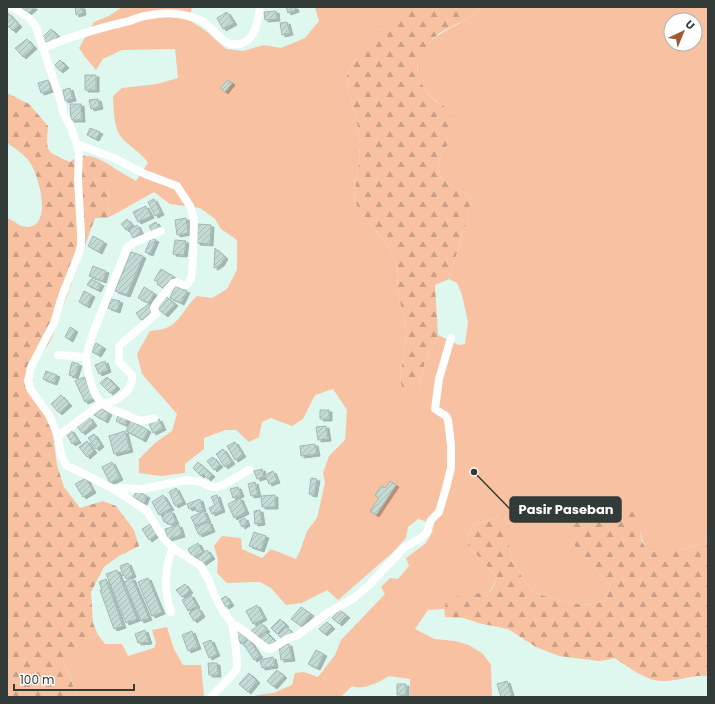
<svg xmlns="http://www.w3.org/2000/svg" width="715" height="704" font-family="Poppins,sans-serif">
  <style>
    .grass { fill: #f8c2a2; fill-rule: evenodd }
    .forest { fill: url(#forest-firs) }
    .building { fill: url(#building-hatch); stroke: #a1b9b2; filter: url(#shadow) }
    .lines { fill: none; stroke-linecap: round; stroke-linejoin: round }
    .street { stroke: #fff; stroke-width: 8 }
    .leader { fill: none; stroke: #323b38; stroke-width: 1.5 }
    .callout-dot { fill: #323b38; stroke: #fff; stroke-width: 1.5 }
    .callout { fill: #323b38; stroke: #323b38; stroke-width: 1.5 }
    .callout-label { font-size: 13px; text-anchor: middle; font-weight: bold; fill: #fff }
  </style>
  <defs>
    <pattern id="forest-firs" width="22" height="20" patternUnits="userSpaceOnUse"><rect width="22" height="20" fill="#f8c2a2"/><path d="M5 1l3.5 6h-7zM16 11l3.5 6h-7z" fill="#c99f85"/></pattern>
    <pattern id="building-hatch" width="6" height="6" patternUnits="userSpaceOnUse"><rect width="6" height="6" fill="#c3dbd4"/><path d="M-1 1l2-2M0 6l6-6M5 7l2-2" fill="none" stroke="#a8bdb7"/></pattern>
    <filter id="shadow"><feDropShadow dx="3" dy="2" stdDeviation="0" flood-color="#0004"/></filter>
  </defs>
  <rect width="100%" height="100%" fill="#def7ef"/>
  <path class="grass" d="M122 7H192L189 20 206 31 226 49 243 51 264 45 281 48 305 38 319 21 315 7H407L362 50 353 62 347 76 349 91 357 123 359 138 360 155 354 197 359 211 387 244 394 257 398 272 397 288 407 333 400 378 403 392 418 391 422 378 425 362 438 335 459 345 465 344 468 322 462 295 457 283 449 279 473 199 441 178 438 164 443 151 452 139 449 110C436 102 421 90 418 74 413 34 461 30 482 7H708V542L676 551H658L651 552 645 548 640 532 613 513 606 515 572 512 570 540 610 585 606 600 593 605 579 604 564 602 535 593 523 579 512 559 509 544V527L504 516 474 524 470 531 468 545 497 578 490 591 446 602 444 609 428 610 415 629 435 639 455 641 469 645 483 654 491 665 492 697H410V679L389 676C380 682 362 691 352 686L341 697H255L257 695 273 693 292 685 295 673 304 672 318 677 335 655 341 640 385 594 381 587 390 578 398 579 409 566 406 558 426 543 433 531 425 521 418 519 408 527 406 538 392 553 338 600 327 590 302 603 286 605 271 588 260 582 227 583 217 573 218 560 214 546 222 536 241 538 242 549 262 558 271 549 296 559 300 551 307 531 317 518 325 483 323 473 329 456 345 440 347 410 333 389 315 395 303 419 292 426 271 418 262 422 259 437 249 442 236 430H225L204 438V449L185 464V473L160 476 139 473V459L155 443 172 431 177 414 142 374 137 354 150 331C155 330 161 330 166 328 179 324 187 304 197 296L212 298 227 289 237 270V240L221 229 215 219 200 208 170 204 154 192 117 213 107 218 109 205 108 184 119 171 136 181 148 163C141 152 128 146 121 137 113 126 114 109 113 96L122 88 157 84 178 78 175 49 122 50 103 59 96 70 85 57 79 48 94 22 109 16ZM671 20H695V44H671Z
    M167 627 174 649 183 665H201L204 696 203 697H76L70 676 63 662 81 641 98 635 105 644H122L128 656 154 648 156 643 152 630Z"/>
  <path class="forest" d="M407 7H482C470 20 457 23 443 31 427 41 411 61 420 80 423 88 430 97 437 102 441 105 447 107 450 110 453 114 455 120 457 124L452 139 443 151 438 164 441 178 473 199 449 279 435 285 438 335 425 362 422 378 418 391 403 393 400 378 407 333 397 288 398 272 394 257 387 244 359 211 354 197 360 155 359 138 357 123 349 91 347 76 353 62 374 32Z
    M7 93 29 104 48 126C46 153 45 151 70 162 86 147 105 162 119 171L108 185 109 205 107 218H95L52 338 39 358 26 375 25 387 44 413 52 429 57 465 64 487 80 508 103 501 116 506 134 530 139 546 119 556 104 567 91 592 93 623 98 635 81 641 63 662 70 676 76 697H7V218C15 221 20 228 29 227 52 223 39 179 32 166 27 156 16 149 7 143Z
    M571 512 606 515 634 512C644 525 635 542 651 552L658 551H676L708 542V676C693 674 675 682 661 681 646 681 626 665 614 658L607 660 599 661 559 656 536 647 508 629 478 623 464 618 445 617 444 609 446 602C458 593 476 595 491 591L497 578 468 545 470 531 474 524 504 516 509 527V544L512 559 523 579 535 593 564 602 579 604 593 605 606 600 610 585 570 540 565 526Z"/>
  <path class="building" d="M22 7H34V8L27 14Z
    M75 7H82L83 13 76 15Z
    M286 7H295L296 10 288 13Z
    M276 11 277 19 265 20 264 12Z
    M227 12 234 23 223 29 217 18Z
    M8 13 19 25 13 31 7 25Z
    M287 22 290 33 282 35 280 23Z
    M51 29 58 36 49 45 42 38Z
    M27 39 34 47 23 57 15 48Z
    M60 60 66 66 60 71 55 65Z
    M85 75H96V90H85Z
    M48 80 51 90 41 93 38 83Z
    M228 80 232 83 225 92 220 88Z
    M70 88 73 99 65 101 63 90Z
    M98 99 100 107 91 109 89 100Z
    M70 104H81L82 120H71Z
    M90 128 100 132 96 139 87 135Z
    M154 199 161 213 155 216 148 202Z
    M146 206 151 216 138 222 133 212Z
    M186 218 188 233 177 235 175 220Z
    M127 219 132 225 126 230 121 224Z
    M156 222 160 229 153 233 149 226Z
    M198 224 211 225 210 244 197 243Z
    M137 225 141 233 133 238 129 230Z
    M93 236 104 242 99 252 88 246Z
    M151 238 156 240 150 254 145 252Z
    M175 240 186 241 184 255 173 254Z
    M215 248 225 257 221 264 215 268H214Z
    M131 252 143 256 127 295 115 291Z
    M93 266 106 271 103 281 89 276Z
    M161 269 173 276 164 289 157 284 158 282 154 280Z
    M91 279 101 284 98 290 87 285Z
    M175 286 187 291 181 303 170 298Z
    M144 287 154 293 149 303 138 298Z
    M84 291 92 295 87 306 79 302Z
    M167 297 175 304 165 315 157 308Z
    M111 299 120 301 117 311 108 308Z
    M149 304 154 312 141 320 136 313Z
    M70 327 75 330 70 340 65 337Z
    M96 343 103 347 98 355 91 351Z
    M105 361 108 370 99 374 95 365Z
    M72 362 79 364 75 377 69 375Z
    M46 371 57 375 54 383 43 379Z
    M84 377 94 398 85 402 75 381Z
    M107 377 117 387 110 393 100 383Z
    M61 395 69 404 59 413 51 404Z
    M98 407 109 413 105 421 94 415Z
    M320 410H329V419H320Z
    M119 414 128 418 125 425 116 421Z
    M89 417 94 424 82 433 77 426Z
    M159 419 163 428 153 433 149 424Z
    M131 421 148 430 143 440 126 431Z
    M326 426 328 439 318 440 316 427Z
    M71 430 78 441 72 444 66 433Z
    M125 431 130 450 114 454 109 436Z
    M94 434 101 445 96 449 88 438Z
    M87 441 94 451 87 457 79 447Z
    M235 442 243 455 235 460 227 446Z
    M315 444 317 454 301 456 300 446Z
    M223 449 232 462 225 467 216 454Z
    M213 457 220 465 214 470 207 461Z
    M112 462 120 478 110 483 102 467Z
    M198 462 212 475 208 479 203 474 201 476 193 468Z
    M262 469 264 477 257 479 254 471Z
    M273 471 277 481 269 484 265 475Z
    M86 478 93 491 83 497 75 484Z
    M311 478 317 479 314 495 309 494Z
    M390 481 396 485 376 515 370 511 379 498 375 495 381 486 385 488Z
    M255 482 258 495 251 496 248 484Z
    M238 487 241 495 233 498 230 489Z
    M176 488 183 502 175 506 169 492Z
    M137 491 147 496 144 503 133 497Z
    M163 495 171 508 159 515 152 502Z
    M217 495 222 510 212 514 209 508 215 505 211 497Z
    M275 495V507H262L261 496Z
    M240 498 246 512 234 518 228 504Z
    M200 499 203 510 197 512 195 507 189 509 187 504Z
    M260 510 262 523 255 524 254 511Z
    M171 511 176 522 170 525 167 522H164L162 517 164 516V514Z
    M204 511 208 521 195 526 191 517Z
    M245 518 247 524 242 527 239 521Z
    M209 522 212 530 199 535 195 527Z
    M152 523 159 533 149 540 142 529Z
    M179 525 182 535 168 539 165 529Z
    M254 532 266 536 261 550 249 546Z
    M198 543 203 552 193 558 188 549Z
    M207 550 212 557 202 564 197 557Z
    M128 563 133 575 126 579 124 575 123 576 120 566Z
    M117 570 137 619 126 623 106 574Z
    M132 578 149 618 141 621 124 582Z
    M148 578 162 612 152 616 138 582Z
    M106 579 123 626 114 629 100 590H102L99 582Z
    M185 584 190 591 182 597 176 590Z
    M191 595 197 606 188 611 182 600Z
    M226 596 231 604 226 607 221 599Z
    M257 605 264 618 253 624 246 611Z
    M301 607 311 614 301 626 291 619Z
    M198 608 202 615 194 621 189 613Z
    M340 610 347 616 339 624 332 618Z
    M280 619 286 625 277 634 271 628Z
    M327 622 332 627 324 634 319 629Z
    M261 623 267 630 257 638 251 631Z
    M286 627 292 632 284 640 278 635Z
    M145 630 149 642 138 643 135 634Z
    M240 630 247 640 241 644 236 633Z
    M192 631 198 647 188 651 182 635Z
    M266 632 275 641 268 648 259 639Z
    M249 639 260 656 254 660 243 643Z
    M211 640 217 654 209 658 203 643Z
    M289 644 292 659 281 660 279 646Z
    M316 650 324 654 317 668 308 664Z
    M273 657 275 666 262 668 260 660Z
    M208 663H217L218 675H209Z
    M277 670 284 676 274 687 267 681Z
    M249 673 257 681 248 692 239 684Z
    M507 681 512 697H501L497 684Z
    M397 684H406V695H397Z"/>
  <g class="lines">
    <path class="street" d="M12 7 29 18 36 27 60 99 63 112 72 130 79 151 78 179 81 234V245L79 253 62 296 54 323 31 367 28 381 31 390 49 415 58 436 61 455 66 465 112 488 147 511 164 539 173 548 201 566 209 581 214 594 222 610 232 623 236 649 237 667 235 672 211 697
      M44 48C71 36 96 29 125 22 132 21 138 17 145 16 158 13 175 12 188 16 192 17 198 19 202 21 215 28 222 48 239 44 256 41 258 20 260 7
      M58 355 86 357C88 370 91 394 102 403 109 409 117 411 124 414 138 420 139 423 154 418
      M86 357 93 333 127 248 133 243 161 231
      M58 436 102 403C116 403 134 391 132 375L119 362V346L156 314 154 308 156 304 173 283 177 282 183 285H187L191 279 193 262 194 219 190 206 177 186 145 174 114 158 77 144
      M112 488 142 489 186 480 201 482 211 487H217L223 485 249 470
      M171 612C164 592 164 567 173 548
      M232 623 243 630 266 648 271 649 287 639 298 635 326 614 354 598 369 585 405 547 421 538 427 532 431 520 439 512 446 488 451 468V445L448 420 446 416 435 409 439 379 451 338"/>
  </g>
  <path class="leader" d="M474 472L510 509"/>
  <circle class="callout-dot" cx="474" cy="472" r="4"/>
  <rect class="callout" x="510" y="497" width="111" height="25" rx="4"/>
  <g class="callout-label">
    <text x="566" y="514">Pasir Paseban</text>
  </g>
  <rect width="715" height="704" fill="none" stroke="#323b38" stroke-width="16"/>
  <g transform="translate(683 32) rotate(44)"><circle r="19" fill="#ffffff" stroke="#adb1af"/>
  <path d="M0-3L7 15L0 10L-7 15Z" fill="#a05c2e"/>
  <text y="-6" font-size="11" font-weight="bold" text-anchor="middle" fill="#323b38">U</text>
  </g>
  <path d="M14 684v6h120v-6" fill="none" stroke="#323b38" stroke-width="2"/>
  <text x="20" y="684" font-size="12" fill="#323b38" stroke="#ffffff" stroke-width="3" paint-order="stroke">100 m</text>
</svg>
